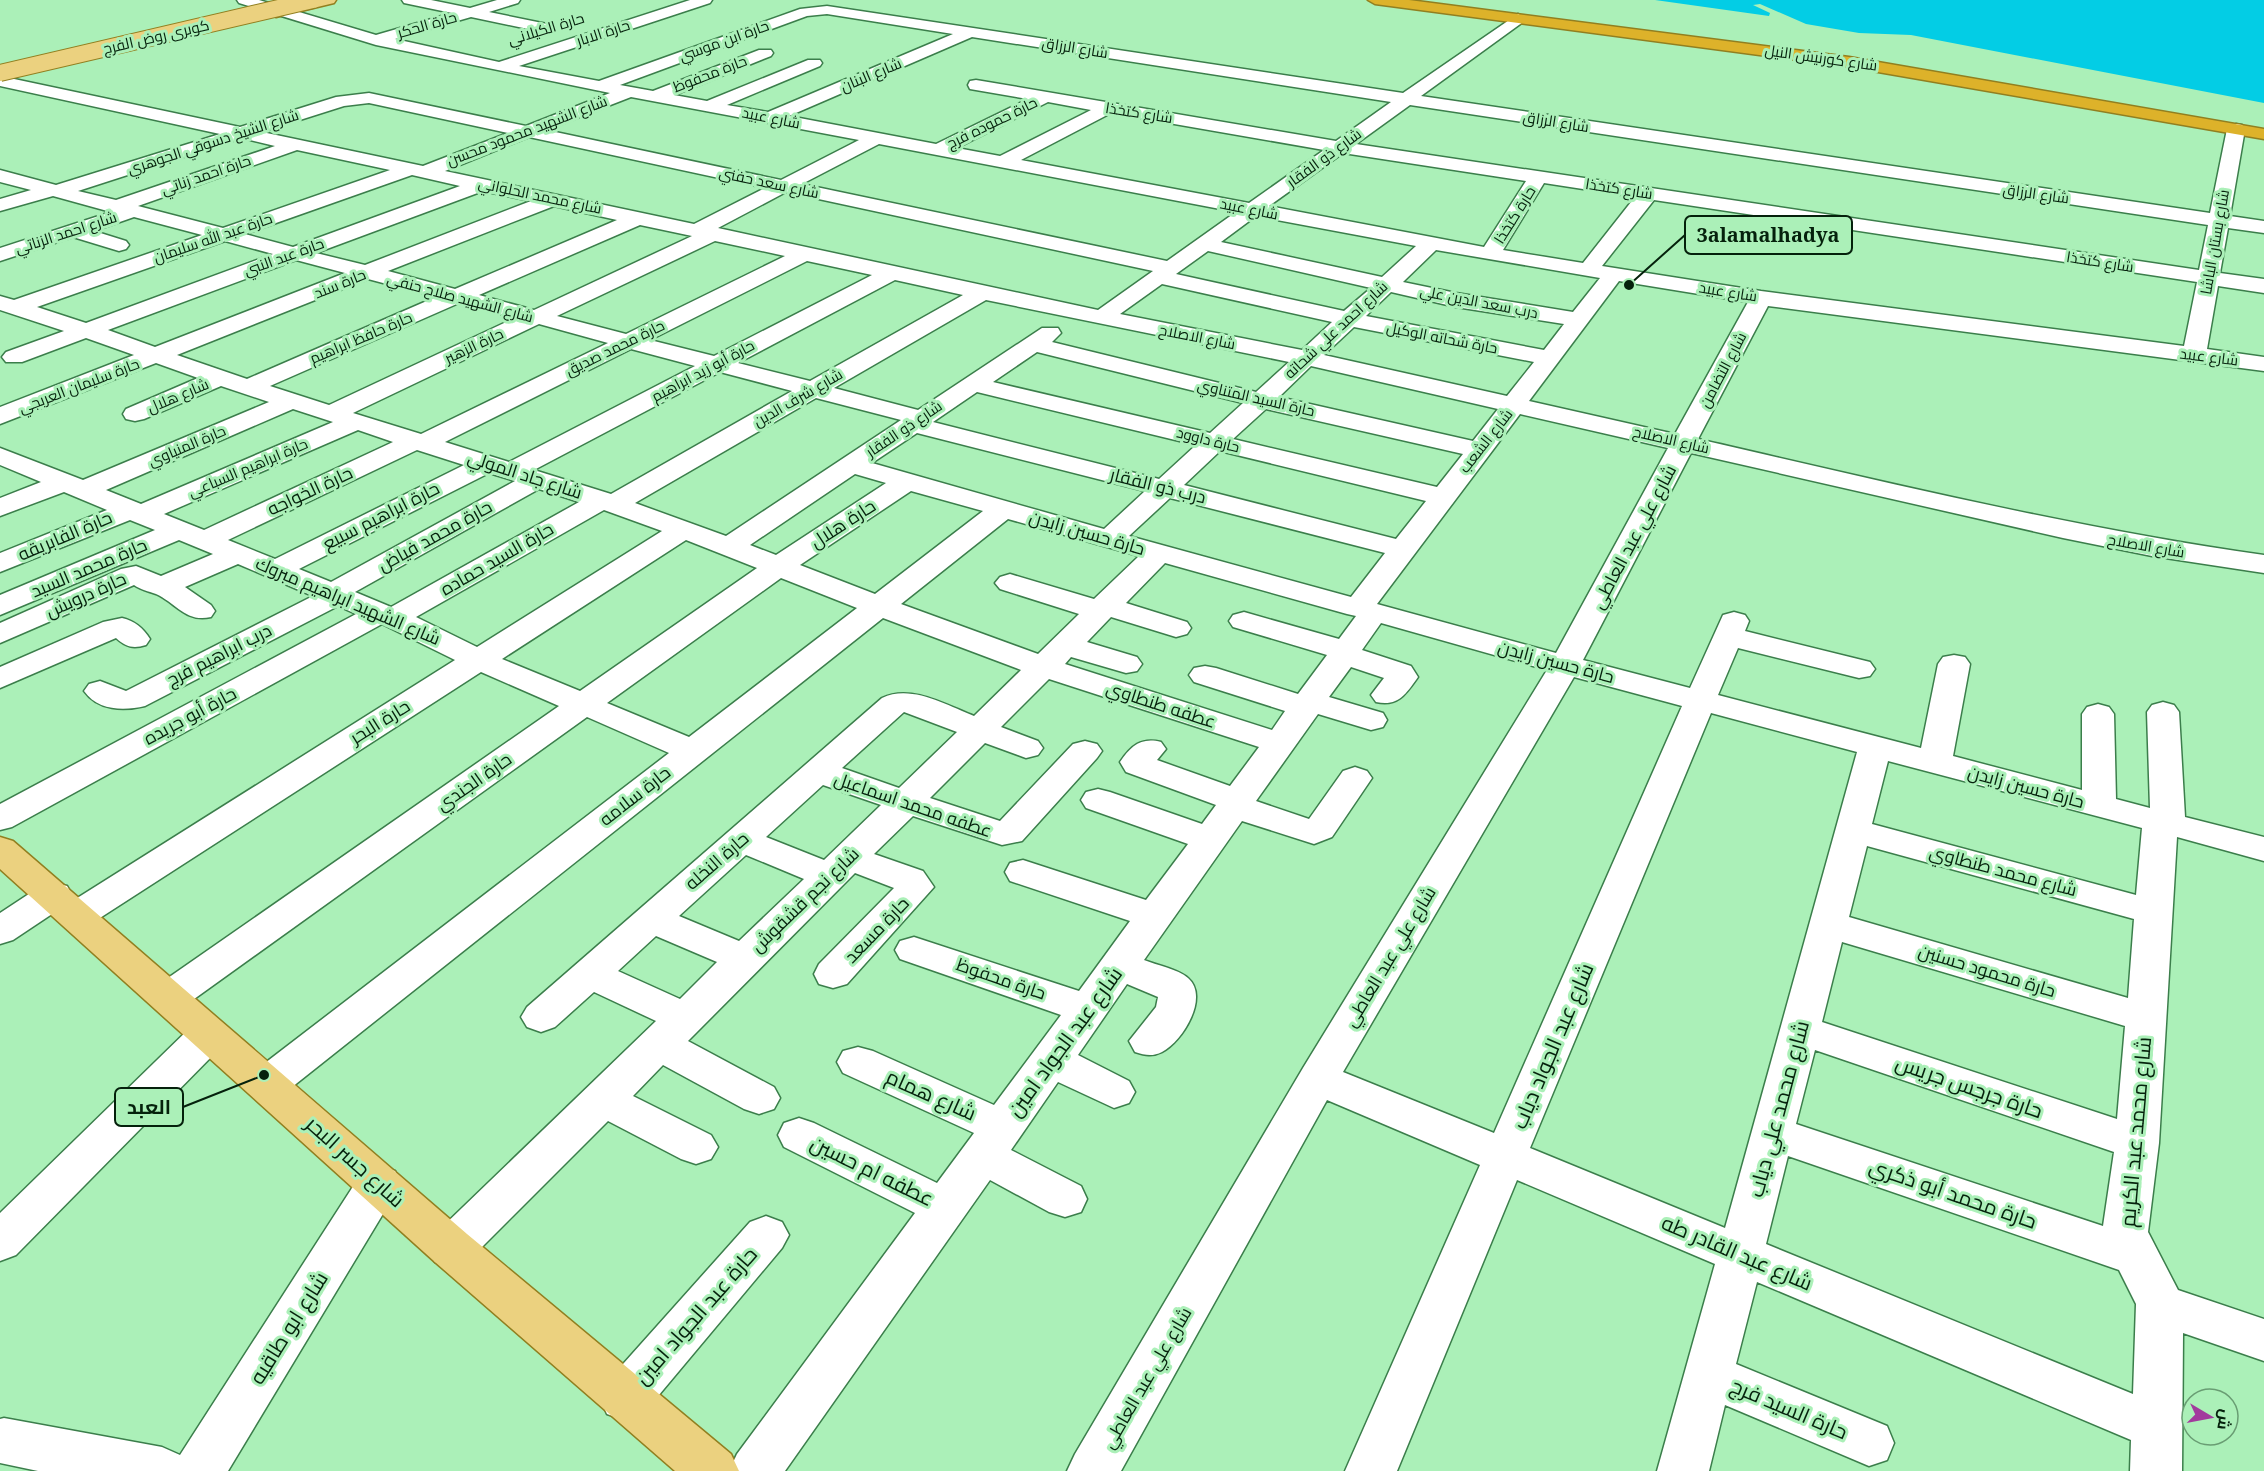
<svg xmlns="http://www.w3.org/2000/svg" width="2264" height="1471" font-family="'Noto Serif',Cairo,serif">
  <style>
    .water { fill: #03cde5 }
    .lines { fill: none; stroke-linecap: round; stroke-linejoin: round }
    .street-casing { stroke: #3b7e4b; stroke-width: 3 }
    .primary-casing { stroke: #917f20; stroke-width: 3 }
    .highway-casing { stroke: #917f20; stroke-width: 3 }
    .street { fill: #fff; fill-rule: evenodd }
    .primary { fill: #ebd17f; fill-rule: evenodd }
    .highway { fill: #ddb22a; fill-rule: evenodd }
    .primary-bridge-casing { stroke: #917f20; stroke-width: 18; stroke-linecap: butt }
    .primary-bridge { stroke: #ebd17f; stroke-width: 16 }
    .labels { text-anchor: middle; stroke-width: 6; stroke-linejoin: round; paint-order: stroke }
    .far-street-label { font-size: 15px; fill: #05210c; stroke: #abf0b8 }
    .street-label { font-size: 18px; fill: #05210c; stroke: #abf0b8 }
    .near-street-label { font-size: 21px; fill: #05210c; stroke: #abf0b8 }
    .leader { fill: none; stroke: #05210c; stroke-width: 2 }
    .callout-dot { fill: #05210c; stroke: #abf0b8; stroke-width: 2 }
    .callout { fill: #abf0b8; stroke: #05210c; stroke-width: 2 }
    .callout-label { font-size: 20px; text-anchor: middle; font-weight: bold; fill: #05210c }
  </style>
  <rect width="100%" height="100%" fill="#abf0b8"/>
  <path class="water" d="M1655 0H2264V103L1911 35 1859 33 1806 24 1760 4 1753 5 1770 13 1769 16Z"/>
  <g class="lines">
    <defs>
      <path id="street" d="M237 0H259L376 35 452 13 404 3 402 0H431L470 8 497 0H520L518 3 489 12 552 25 555 28 552 31 547 33 471 17 395 39 499 62 690 0H712L710 3 519 66 599 81 800 9 827 6 1403 93 1518 14 1526 19 1523 22 1421 96 2210 213 2227 129 2236 124 2242 125 2245 129 2230 216 2264 221V233L2228 228 2220 273 2264 279V293L2218 286 2207 349 2264 357V371L1768 306 1698 439C1886 482 2073 528 2264 555V573L2152 556 2063 538 1691 453 1583 660 1690 688 1723 615 1734 612 1745 615 1749 621 1745 631 1870 662 1875 669 1870 676 1859 678 1738 648 1718 695 1921 748 1938 664 1943 657 1954 655 1965 657 1970 664 1953 756 2082 790V714L2087 707 2098 704 2109 707 2114 714 2116 799 2150 808 2147 712 2152 705 2163 702 2174 705 2179 712 2185 817 2264 837V861L2177 837 2159 1143 2148 1232 2178 1290 2264 1319V1361L2183 1333 2182 1471H2130L2131 1440 1757 1282 1736 1364 1887 1426 1894 1443 1887 1460 1869 1466 1725 1405 1709 1471H1657L1715 1264 1517 1180 1397 1471H1345L1480 1165 1327 1100 1121 1471H1067L1075 1454 1303 1068 1547 670 1381 623 1362 650 1411 666 1418 677C1406 694 1398 707 1376 702L1371 695 1384 678 1351 667 1329 697 1383 713 1387 720 1383 727 1371 730 1318 714 1256 801 1309 819 1343 771 1355 767 1367 771 1372 778 1332 837 1314 844 1242 821 1144 960C1156 965 1178 969 1188 978 1210 997 1182 1042 1162 1052 1152 1057 1145 1055 1135 1052L1129 1041 1156 1007 1158 997 1127 984 1078 1055 1129 1081 1135 1092 1129 1103 1114 1108 1058 1082 1011 1150 1081 1186 1087 1199 1081 1212 1065 1217 1049 1212 990 1180 785 1471H729L737 1454 915 1213 784 1147 778 1135 784 1123 799 1118 814 1123 937 1183 974 1133 843 1073 837 1062 843 1051 858 1047 873 1051 994 1105 1061 1015 900 959 895 950 900 941 914 937 1079 991 1130 921 1010 881 1005 872 1010 863 1023 860 1146 900 1188 844 1086 808 1081 800 1086 792 1098 789 1110 792 1202 824 1216 805 1126 772 1120 762C1131 746 1141 737 1161 742L1166 749 1157 760 1230 786 1259 747 1049 679 1001 727 1038 741 1043 748 1038 755 1026 758 985 743 930 798 1000 821 1073 744 1085 741 1097 744 1102 751 1097 758 1022 841 1002 845 913 816 874 854 923 871 934 887 847 984 833 988 819 984 814 974 819 964 894 888 855 873 688 1041 774 1087 780 1098 774 1109 759 1114 744 1109 663 1065 633 1096 711 1135 718 1147 711 1159 696 1164 681 1159 608 1121 467 1262 451 1267 435 1262 428 1248 435 1234 656 1021 594 992 555 1027 541 1032 527 1027 521 1017 527 1007 882 698C911 684 946 705 974 716L1021 670 883 618 282 1095 267 1100 252 1095 246 1084 252 1073 669 753 587 717 183 1007 169 1011 155 1007 149 997 155 987 559 706 481 672 89 925 76 929 63 925 57 916 63 907 455 660 382 624 12 827 0 830V804L356 614 338 606 145 706C124 711 98 711 84 691L89 684 100 681 126 691 313 596 238 564 185 587 211 605 215 611 211 617C186 623 176 603 156 594 148 591 141 590 134 585L0 643V623L121 569 136 566 161 576 213 554 179 540 0 615V595L155 530 130 520 0 572V553L107 510 64 492 0 516V498L41 482 0 465V448L83 480 269 402 221 386 144 419 135 421 126 419 123 414 126 409 198 378 156 363 0 424V407L134 355 86 338 22 362H6L2 357 6 352 64 331 0 310V296L14 300 202 235 134 217 94 231 126 241 129 245 126 249 119 251 73 237 0 261V248L111 212 53 196 0 211V199L31 190 0 182V170L56 185 220 134 0 86V76L240 127 336 97 369 93 526 126 610 93 376 45 239 3ZM827 14 953 34 768 112 727 105 820 66 822 63 820 60H808L707 101 674 95 771 56 773 53 771 50H759L653 91 620 85 807 16ZM972 37 1391 102 1336 141 976 80 970 81 968 85 970 89 1028 99 936 144 789 116ZM631 97 859 140 781 180 546 130ZM1048 102 1091 110 1000 156 957 148ZM369 103 508 133 423 166 262 132 344 106ZM1410 105 2208 225 2199 270 1356 144ZM1111 113 1324 150 1249 203 1021 160ZM529 137 765 188 694 224 445 171ZM242 138 275 146 116 200 78 191ZM879 144 1236 212 1167 261 802 184ZM297 150 390 170 223 228 138 206ZM1343 153 1526 181 1484 247 1269 206ZM412 175 460 186 293 247 245 234ZM1544 183 1635 197 1583 263 1503 250ZM483 191 531 201 365 265 316 253ZM786 192 1153 271 1098 310 718 228ZM1654 200 2197 282 2184 346 1761 291 1602 266ZM554 206 617 220 455 289 388 271ZM1256 216 1416 246 1382 277 1221 242ZM640 225 692 236 534 310 479 295ZM225 241 273 254 86 323 37 307ZM715 241 785 256 626 334 557 316ZM1436 250 1600 278 1573 312 1456 293 1403 282ZM1208 251 1371 288 1344 311 1176 274ZM296 260 345 273 155 347 108 330ZM807 261 872 275 714 356 650 340ZM368 279 436 297 247 379 177 355ZM895 280 963 295 810 381 738 363ZM1619 281 1748 302 1675 434 1529 401ZM1162 284 1332 322 1302 350 1120 314ZM1391 292 1456 307 1564 324 1544 350 1366 316ZM986 300 1289 362 1256 392 1052 342 1061 333 1058 328H1042L918 410 834 388ZM459 303 515 318 329 405 270 386ZM539 324 608 343 421 434 353 413ZM1354 327 1534 362 1507 396 1324 355ZM631 349 695 366 509 462 445 442ZM1037 352 1243 403 1210 433 993 382ZM1311 366 1498 409 1473 441 1279 397ZM720 372 792 391 611 494 534 470ZM977 392 1196 445 1159 479 933 422ZM816 398 901 420 726 536 635 503ZM293 409 333 422 141 504 106 490ZM1266 409 1463 454 1437 487 1233 439ZM1520 414 1668 448 1556 653 1377 604ZM358 430 393 442 204 530 164 514ZM917 433 1145 491 1104 529 872 463ZM417 450 464 465 275 559 228 540ZM1220 451 1426 501 1396 539 1184 485ZM489 473 515 481 331 582 299 569ZM855 474 886 483 776 555 750 545ZM539 489 579 502 391 607 355 592ZM911 491 983 511 875 594 800 565ZM1170 498 1385 553 1351 597 1129 536ZM604 510 662 531 477 647 416 617ZM1008 519 1139 556 1094 599 1010 574 1000 577 995 583 1000 589 1079 614 1038 654 901 604ZM686 540 757 568 580 691 502 659ZM1165 563 1347 614 1356 616 1339 639 1244 612 1233 615 1229 621 1233 627 1327 655 1298 694 1216 668 1205 666 1194 668 1189 675 1194 682 1285 711 1272 730 1065 664 1071 657 1126 673 1137 671 1142 664 1137 657 1087 642 1111 617 1176 637 1187 634 1191 628 1187 622 1126 603ZM781 578 857 608 689 737 607 703ZM1574 677 1682 706 1494 1133 1343 1072ZM904 712 957 732 899 788 842 768ZM1711 713 1857 752 1725 1228 1530 1148ZM1888 761 2142 828 2136 895 1872 824ZM823 785 881 805 824 860 766 837ZM1867 846 2134 919 2128 998 1849 917ZM746 855 804 879 739 941 679 916ZM656 936 717 962 680 999 618 971ZM1842 942 2125 1026 2117 1119 1822 1022ZM1815 1050 2114 1152 2103 1226 1796 1124ZM1788 1156 2119 1270 2136 1304 2133 1394 1766 1244Z
        M122 618C135 621 143 628 150 639L146 645C133 649 126 647 116 638L0 688V667L103 622Z
        M54 883 67 886 72 895 67 904 13 940 0 944V913L41 886Z
        M208 1020 222 1024 228 1035 222 1046 16 1255 0 1261V1213L194 1024Z
        M379 1166 395 1171 401 1184 228 1471H38L0 1463V1419L4 1418 162 1447 180 1455 363 1171Z
        M766 1216 782 1222 789 1235 782 1248 643 1414 625 1420 607 1414 600 1398 607 1382 750 1222Z"/>
      <path id="primary" d="M311 0H336L334 3 276 17 269 13 271 10Z
        M0 837 13 841 467 1234 731 1454 739 1471H675L435 1262 0 869Z"/>
      <path id="highway" d="M1368 0H1409L1849 57 2264 129V139L1849 67 1375 4Z"/>
    </defs>
    <use href="#street" class="street-casing"/>
    <use href="#primary" class="primary-casing"/>
    <use href="#highway" class="highway-casing"/>
    <use href="#street" class="street"/>
    <use href="#primary" class="primary"/>
    <use href="#highway" class="highway"/>
    <defs>
      <path id="primary-bridge" d="M0 73 313 0"/>
    </defs>
    <use href="#primary-bridge" class="primary-bridge-casing"/>
    <use href="#primary-bridge" class="primary-bridge"/>
  </g>
  <g class="labels">
    <g class="far-street-label">
      <text transform="translate(427 25) rotate(-16)" y="5">حارة الحكر</text>
      <text transform="translate(546 29) rotate(-17)" y="5">حارة الكيلاني</text>
      <text transform="translate(603 33) rotate(-18)" y="5">حارة الابار</text>
      <text transform="translate(156 37) rotate(-13)" y="5">كوبرى روض الفرج</text>
      <text transform="translate(724 41) rotate(-20)" y="5">حارة ابن موسي</text>
      <text transform="translate(1075 48) rotate(9)" y="5">شارع الرزاق</text>
      <text transform="translate(1821 58) rotate(8)" y="5">شارع كورنيش النيل</text>
      <text transform="translate(710 74) rotate(-21)" y="5">حارة محفوظ</text>
      <text transform="translate(871 75) rotate(-23)" y="5">شارع البنان</text>
      <text transform="translate(1139 113) rotate(9)" y="5">شارع كتخذا</text>
      <text transform="translate(771 118) rotate(11)" y="5">شارع عبيد</text>
      <text transform="translate(1556 122) rotate(9)" y="5">شارع الرزاق</text>
      <text transform="translate(992 123) rotate(-26)" y="5">حارة حموده فرج</text>
      <text transform="translate(527 131) rotate(-21)" y="5">شارع الشهيد محمود محسن</text>
      <text transform="translate(213 142) rotate(-18)" y="5">شارع الشيخ دسوقي الجوهري</text>
      <text transform="translate(1324 158) rotate(-36)" y="5">شارع ذو الفقار</text>
      <text transform="translate(206 175) rotate(-19)" y="5">حارة احمد زناتي</text>
      <text transform="translate(769 183) rotate(12)" y="5">شارع سعد حفني</text>
      <text transform="translate(1619 189) rotate(9)" y="5">شارع كتخذا</text>
      <text transform="translate(2036 194) rotate(8)" y="5">شارع الرزاق</text>
      <text transform="translate(540 196) rotate(12)" y="5">شارع محمد الحلواني</text>
      <text transform="translate(1249 209) rotate(11)" y="5">شارع عبيد</text>
      <text transform="translate(1515 215) rotate(-58)" y="5">حارة كتخذا</text>
      <text transform="translate(66 233) rotate(-18)" y="5">شارع احمد الزناتي</text>
      <text transform="translate(213 238) rotate(-19)" y="5">حارة عبد الله سليمان</text>
      <text transform="translate(2215 242) rotate(-80)" y="5">شارع بستان الباشا</text>
      <text transform="translate(284 257) rotate(-20)" y="5">حارة عبد النبي</text>
      <text transform="translate(2100 262) rotate(9)" y="5">شارع كتخذا</text>
      <text transform="translate(340 284) rotate(-22)" y="5">حارة سند</text>
      <text transform="translate(1728 292) rotate(9)" y="5">شارع عبيد</text>
      <text transform="translate(460 298) rotate(15)" y="5">شارع الشهيد صلاح حنفي</text>
      <text transform="translate(1479 302) rotate(11)" y="5">درب سعد الدين علي</text>
      <text transform="translate(1336 330) rotate(-43)" y="5">شارع احمد علي شحاته</text>
      <text transform="translate(1197 337) rotate(11)" y="5">شارع الاصلاح</text>
      <text transform="translate(361 338) rotate(-23)" y="5">حارة حافظ ابراهيم</text>
      <text transform="translate(1442 338) rotate(11)" y="5">حارة شحاته الوكيل</text>
      <text transform="translate(474 346) rotate(-25)" y="5">حارة الزهير</text>
      <text transform="translate(615 348) rotate(-26)" y="5">حارة محمد صديق</text>
      <text transform="translate(2209 357) rotate(7)" y="5">شارع عبيد</text>
      <text transform="translate(1723 370) rotate(-62)" y="5">شارع التضامن</text>
      <text transform="translate(703 371) rotate(-28)" y="5">حارة أبو زيد ابراهيم</text>
      <text transform="translate(79 386) rotate(-21)" y="5">حارة سليمان العربجي</text>
      <text transform="translate(178 396) rotate(-23)" y="5">شارع هلال</text>
      <text transform="translate(798 398) rotate(-30)" y="5">شارع شرف الدين</text>
      <text transform="translate(1256 398) rotate(13)" y="5">حارة السيد المتناوي</text>
      <text transform="translate(904 429) rotate(-34)" y="5">شارع ذو الفقار</text>
      <text transform="translate(1208 440) rotate(14)" y="5">حارة داوود</text>
      <text transform="translate(1671 440) rotate(13)" y="5">شارع الاصلاح</text>
      <text transform="translate(1486 441) rotate(-52)" y="5">شارع الشعب</text>
      <text transform="translate(187 446) rotate(-23)" y="5">حارة المنياوي</text>
      <text transform="translate(248 468) rotate(-23)" y="5">حارة ابراهيم السباعي</text>
      <text transform="translate(2146 546) rotate(10)" y="5">شارع الاصلاح</text>
    </g>
    <g class="street-label">
      <text transform="translate(525 475) rotate(18)" y="6">شارع جاد المولي</text>
      <text transform="translate(1158 486) rotate(14)" y="6">درب ذو الفقار</text>
      <text transform="translate(310 491) rotate(-25)" y="6">حارة الخواجه</text>
      <text transform="translate(381 516) rotate(-27)" y="6">حارة ابراهيم سبيع</text>
      <text transform="translate(843 524) rotate(-33)" y="6">حارة هلال</text>
      <text transform="translate(1087 533) rotate(16)" y="6">حارة حسين زايدن</text>
      <text transform="translate(65 536) rotate(-23)" y="6">حارة الفابريقه</text>
      <text transform="translate(435 536) rotate(-29)" y="6">حارة محمد فياض</text>
      <text transform="translate(1634 537) rotate(-62)" y="6">شارع علي عبد العاطي</text>
      <text transform="translate(497 559) rotate(-30)" y="6">حارة السيد حماده</text>
      <text transform="translate(89 568) rotate(-23)" y="6">حارة محمد السيد</text>
      <text transform="translate(86 595) rotate(-24)" y="6">حارة درويش</text>
      <text transform="translate(348 601) rotate(23)" y="6">شارع الشهيد ابراهيم مبروك</text>
      <text transform="translate(219 655) rotate(-27)" y="6">درب ابراهيم فرج</text>
      <text transform="translate(1556 662) rotate(15)" y="6">حارة حسين زايدن</text>
      <text transform="translate(1161 705) rotate(18)" y="6">عطفه طنطاوي</text>
      <text transform="translate(190 716) rotate(-28)" y="6">حارة أبو جريده</text>
      <text transform="translate(380 722) rotate(-32)" y="6">حارة البحر</text>
      <text transform="translate(474 782) rotate(-35)" y="6">حارة الجندي</text>
      <text transform="translate(2026 787) rotate(15)" y="6">حارة حسين زايدن</text>
      <text transform="translate(635 796) rotate(-38)" y="6">حارة سلامه</text>
      <text transform="translate(913 805) rotate(19)" y="6">عطفه محمد اسماعيل</text>
      <text transform="translate(717 861) rotate(-41)" y="6">حارة النخله</text>
      <text transform="translate(2003 871) rotate(15)" y="6">شارع محمد طنطاوي</text>
      <text transform="translate(805 900) rotate(-44)" y="6">شارع نجم قشقوش</text>
      <text transform="translate(877 930) rotate(-46)" y="6">حارة مسعد</text>
      <text transform="translate(1390 957) rotate(-59)" y="6">شارع علي عبد العاطي</text>
      <text transform="translate(1987 971) rotate(17)" y="6">حارة محمود حسنين</text>
      <text transform="translate(1001 979) rotate(19)" y="6">حارة محفوظ</text>
      <text transform="translate(1147 1378) rotate(-60)" y="6">شارع علي عبد العاطي</text>
    </g>
    <g class="near-street-label">
      <text transform="translate(1065 1042) rotate(-54)" y="7">شارع عبد الجواد امين</text>
      <text transform="translate(1553 1046) rotate(-67)" y="7">شارع عبد الجواد دياب</text>
      <text transform="translate(1969 1087) rotate(19)" y="7">حارة جرجس جريس</text>
      <text transform="translate(931 1095) rotate(24)" y="7">شارع همام</text>
      <text transform="translate(1779 1109) rotate(-75)" y="7">شارع محمد علي دياب</text>
      <text transform="translate(2136 1132) rotate(-85)" y="7">شارع محمد عبد الكريم</text>
      <text transform="translate(355 1162) rotate(42)" y="7">شارع جسر البحر</text>
      <text transform="translate(872 1171) rotate(26)" y="7">عطفه ام حسين</text>
      <text transform="translate(1953 1194) rotate(19)" y="7">حارة محمد أبو ذكري</text>
      <text transform="translate(1737 1253) rotate(23)" y="7">شارع عبد القادر طه</text>
      <text transform="translate(696 1316) rotate(-49)" y="7">حارة عبد الجواد امين</text>
      <text transform="translate(289 1328) rotate(-58)" y="7">شارع ابو طاقيه</text>
      <text transform="translate(1789 1409) rotate(23)" y="7">حارة السيد فرج</text>
    </g>
  </g>
  <path class="leader" d="M1629 285L1685 235M264 1075L183 1107"/>
  <g class="callout-dot">
    <circle cx="1629" cy="285" r="6"/>
    <circle cx="264" cy="1075" r="6"/>
  </g>
  <g class="callout">
    <rect x="1685" y="216" width="167" height="38" rx="6"/>
    <rect x="115" y="1088" width="68" height="38" rx="6"/>
  </g>
  <g class="callout-label">
    <text x="1768" y="242">3alamalhadya</text>
    <text x="149" y="1114">العبد</text>
  </g>
  <g transform="translate(2210 1417) rotate(100)"><circle r="28" fill="#abf0b8" stroke="#699d73" stroke-width="1.5"/>
  <path d="M0-4.5L10 22L0 15L-10 22Z" fill="#a23a9d"/>
  <text y="-9" font-size="16" font-weight="bold" text-anchor="middle" fill="#05210c">ش</text>
  </g>
</svg>
